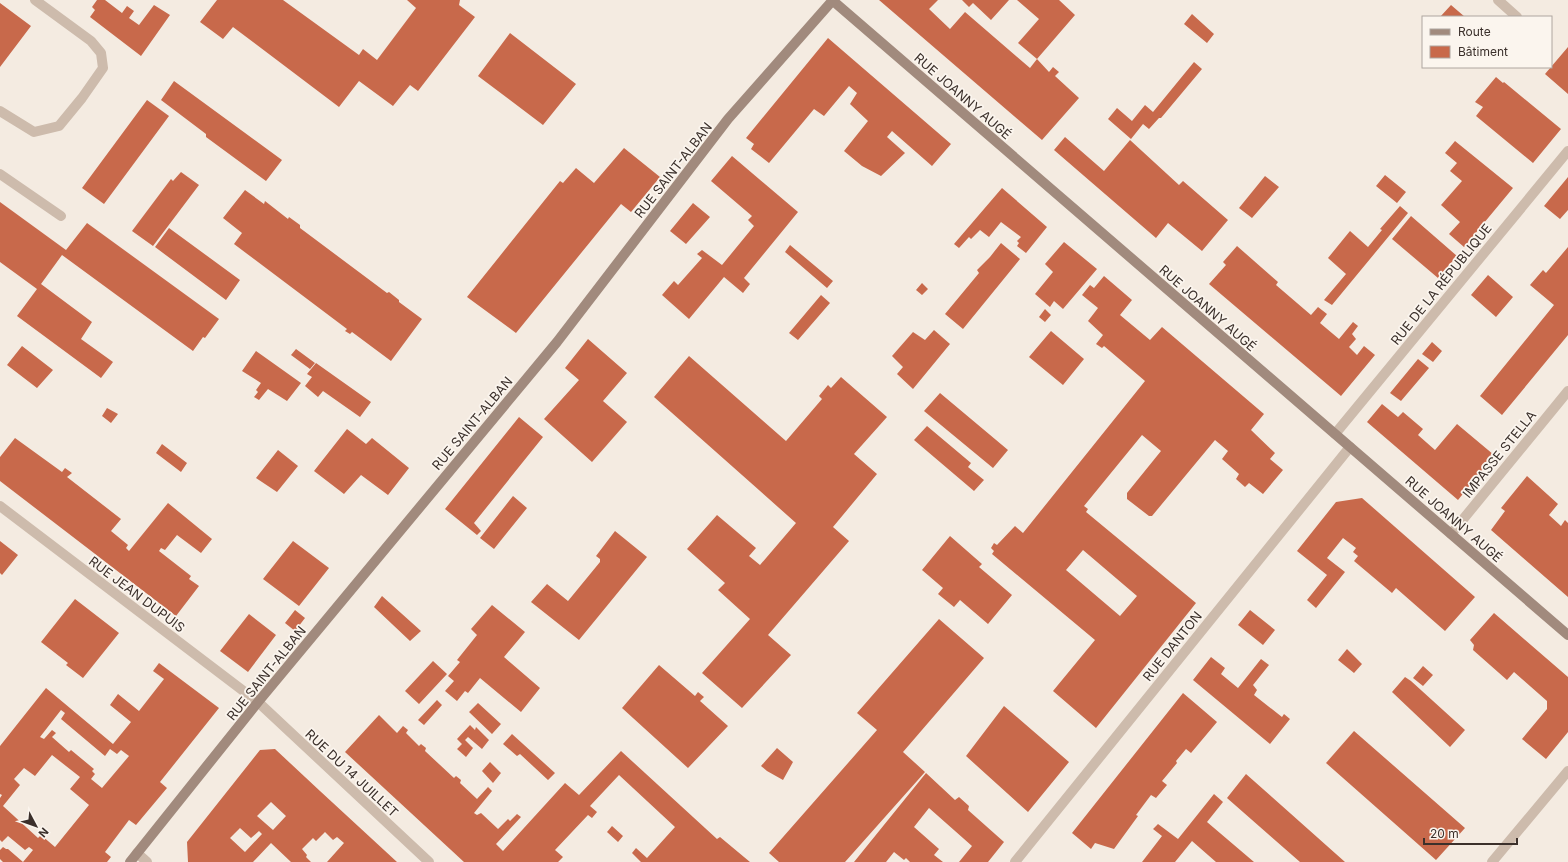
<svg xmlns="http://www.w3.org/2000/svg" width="1568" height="862" font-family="Inter,sans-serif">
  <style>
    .building { fill: #c8694b; fill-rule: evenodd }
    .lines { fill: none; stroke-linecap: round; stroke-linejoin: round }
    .lane { stroke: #cdbbac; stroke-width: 10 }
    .street { stroke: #cdbbac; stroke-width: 10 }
    .secondary { stroke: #a18a7d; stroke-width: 10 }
    .labels { text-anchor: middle; stroke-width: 3.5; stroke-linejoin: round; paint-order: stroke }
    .street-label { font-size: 13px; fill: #3b302b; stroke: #fbf5ee }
  </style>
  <rect width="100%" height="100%" fill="#f4ebe1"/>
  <path class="building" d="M97 0H105L122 13 127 6 134 11 129 18 139 25 154 5 170 15 141 56 90 17 95 10 92 7Z
    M217 0H283L359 55 363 49 377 60 416 8 407 0H460L459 5 475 17 418 91 410 85 393 106 359 81 339 107 233 27 223 39 200 22Z
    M879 0H938L929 9 950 29 965 12 1030 68 1037 59 1049 72 1053 67 1059 72 1055 76 1079 98 1042 140Z
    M962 0H1009L991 20 973 3 969 7Z
    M1017 0H1059L1075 15 1037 59 1018 43 1039 19Z
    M0 3 31 26 0 67Z
    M1451 5 1465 17H1440Z
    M1192 14 1214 34 1207 43 1184 24Z
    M510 33 576 84 543 125 478 76Z
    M828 38 951 144 932 166 892 131 887 137 905 153 881 176 862 166 844 151 868 121 850 104 857 93 849 86 824 116 814 109 769 163 751 149 754 144 746 138Z
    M1568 47V94L1545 74Z
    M1194 62 1202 69 1161 118H1159L1149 129 1143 124 1131 139 1108 119 1117 108 1132 121 1145 105 1153 112Z
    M1496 77 1503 83 1504 82 1561 129 1533 163 1476 116 1483 107 1475 102Z
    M174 81 282 160 266 181 206 137V134L161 100Z
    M147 100 169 116 104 204 82 188Z
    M1065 137 1104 171 1130 140 1179 185 1183 181 1228 220 1202 251 1168 223 1156 238 1054 150Z
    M1455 141 1513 188 1464 247 1449 234 1460 222 1441 205 1462 181 1450 171 1457 163 1445 153Z
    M624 148 660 177 631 212 621 204 516 333 467 297 560 181 563 183 576 168 594 183Z
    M732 156 798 212 744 278 750 284 743 293 724 277 689 319 662 295 674 281 678 285 702 258 697 254 702 250 722 265 754 226 748 220 752 216 711 181Z
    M181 172 199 185 153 246 132 231 171 179 173 181Z
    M1385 175 1406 192 1397 203 1376 186Z
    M1265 176 1279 187 1252 218 1239 208Z
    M1568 177V210L1560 219 1544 206Z
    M1002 188 1047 227 1026 253 1017 246 1019 243 1017 241 1021 237 1001 222 989 237 980 230 971 239 969 237 959 248 954 244Z
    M245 190 264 204 265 201 288 219 289 217 300 225V228L387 293 389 292 399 300V302L422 319 391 361 352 332 350 334 345 331 347 329 234 244 242 233 223 218Z
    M0 202 66 250 87 223 219 319 205 338 203 337 193 351 62 255 41 284 92 322 81 339 113 362 101 378 17 316 37 289 0 262Z
    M693 203 710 217 686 244 670 231Z
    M1400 206 1408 213 1332 305 1324 300 1346 274 1328 258 1350 231 1368 247 1382 230 1380 229Z
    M1411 216 1457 256 1438 278 1392 239Z
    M169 228 240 280 226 300 155 247Z
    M1064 242 1097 269 1063 309 1054 301 1050 307 1035 294 1053 272 1045 264Z
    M1001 243 1020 259 963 329 945 314 979 273 977 270 990 257Z
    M790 245 833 281 827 288 785 252Z
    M1237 246 1278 282 1276 285 1311 315 1318 307 1327 314 1320 323 1339 339 1353 322 1358 326 1352 334 1356 339 1349 347 1357 355 1364 346 1375 355 1341 396 1209 284 1226 265 1223 262Z
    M1568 247V335L1502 415 1480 396 1554 305 1530 285 1543 270 1546 273Z
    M1488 275 1513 297 1496 317 1471 295Z
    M1104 276 1132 300 1120 315 1150 340 1162 327 1264 414 1251 430 1275 453 1270 459 1283 470 1263 494 1249 483 1245 487 1236 479 1239 474 1222 459 1228 451 1215 440 1152 516H1149L1127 499V493L1161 451 1142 435 1084 506 1088 509 1086 512 1196 603 1096 728 1053 691 1095 640 992 554 994 551 991 548 994 543 997 545 1015 526 1023 533 1145 381 1104 346 1102 348 1096 344 1103 335 1088 321 1098 308 1082 295 1090 285 1094 288ZM1083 550 1137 596 1120 616 1066 570Z
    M922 283 928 289 922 295 916 290Z
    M821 295 830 303 798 340 789 333Z
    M1045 309 1051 315 1045 322 1039 317Z
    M934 330 950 344 913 389 897 374 903 367 892 356 913 332 925 340Z
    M1051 331 1084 359 1063 385 1029 357Z
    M588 339 627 373 603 401 627 422 592 462 544 419 579 380 565 368Z
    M1432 342 1442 351 1433 362 1422 354Z
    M22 346 53 370 37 388 7 365Z
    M296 349 315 363 310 369 291 355Z
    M256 351 301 383 287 401 268 389 259 400 254 397 258 392 256 390 261 383 242 371Z
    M689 356 786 441 822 399 819 396 828 385 831 388 841 377 887 417 854 454 877 474 833 527 849 541 768 635 791 655 742 708 702 673 750 619 718 590 725 583 687 549 717 515 756 548 749 556 760 565 796 523 654 397Z
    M1418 359 1429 368 1401 401 1390 393Z
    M316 363 371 402 360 417 323 391 318 397 305 386 312 377 307 374Z
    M940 393 1008 450 993 468 924 411Z
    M1382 404 1398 417 1403 412 1423 429 1418 435 1435 450 1457 424 1494 455 1458 500 1367 422Z
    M107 408 118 414 111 423 102 416Z
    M519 417 543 437 474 523 481 531 477 535 445 509Z
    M927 426 971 463 968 467 984 480 974 491 914 440Z
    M347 429 366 444 372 438 409 468 388 495 361 475 344 494 314 471Z
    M15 438 62 472 65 468 72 473 67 477 121 519 111 531 128 545 126 548 129 551 168 503 212 539 201 553 177 535 165 550 161 548 159 551 191 576 189 579 199 586 176 616 0 481V457Z
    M162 444 187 463 181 472 156 453Z
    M278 450 298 466 277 492 256 478Z
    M1527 476 1558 504 1549 515 1561 526 1565 520 1568 523V597L1491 530 1505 511 1501 508Z
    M513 496 527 508 494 549 480 538Z
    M1362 498 1475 597 1445 631 1396 588 1392 593 1354 561 1358 556 1353 552 1356 548 1343 538 1327 558 1345 572 1316 608 1307 600 1327 575 1297 551 1336 502Z
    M615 531 647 557 579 640 531 602 547 584 568 601 600 562V559L596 556Z
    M950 536 982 564 979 567 1012 595 988 624 960 600 954 607 938 594 943 588 922 570Z
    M0 541 18 555 2 575 0 573Z
    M293 541 329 568 299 606 263 579Z
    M382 596 421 631 410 641 374 607Z
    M75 599 119 633 83 678 66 665 68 663 41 642Z
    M492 605 525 632 504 657 540 688 521 712 480 678 468 693 465 691 457 701 445 691 454 681 448 676 460 662 457 660 477 635 471 629Z
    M295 610 305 618 295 631 285 623Z
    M1250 610 1275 630 1263 645 1238 625Z
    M1494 613 1568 677V732L1546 759 1522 739 1547 709V701L1514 672 1507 680 1473 650 1474 645 1470 640Z
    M249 614 276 635 248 672 220 651Z
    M939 619 984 658 903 752 925 772 845 862H779L769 853 877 730 857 713Z
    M1347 649 1362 664 1354 673 1338 660Z
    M1211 657 1225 668 1221 674 1238 688 1261 659 1269 665 1253 685 1257 690 1254 695 1282 717 1284 714 1290 719 1270 744 1193 680Z
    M433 661 447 674 419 704 405 691Z
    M159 663 219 708 160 782 167 788 136 825 129 820 105 852 111 857 107 862H3L0 859V850L3 847 6 849H8L23 862 33 850 29 847 25 850 8 836 2 842 0 840V798L2 795 0 794V746L46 688 113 744 131 722 110 705 118 694 139 711 164 679 153 671ZM61 710 65 713 61 719 105 756 110 749 117 754 121 750 129 756 102 788 91 779 95 774 92 771 94 769 71 750 69 752 52 737 56 733 52 730 44 739 40 737ZM52 755 80 777 70 789 89 805 55 847 41 835 38 838 3 806 20 785 14 779 24 768 35 776Z
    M659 665 695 696 698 692 704 697 700 701 728 726 688 768 622 708Z
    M1423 666 1433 675 1423 686 1413 678Z
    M1405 677 1411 681 1465 730 1450 747 1392 692Z
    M1183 693 1217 722 1191 753 1186 749 1176 761 1177 763 1162 781 1167 785 1156 798 1151 795 1136 815 1138 816 1114 849 1095 843 1091 849 1072 833Z
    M437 700 442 705 424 725 418 720Z
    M478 703 501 724 492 734 469 712Z
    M1004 706 1069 762 1028 812 966 756Z
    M379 715 397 733 403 726 408 730 406 733 419 746 421 744 426 748 425 751 454 778 456 776 461 780 460 783 477 799 488 787 492 791 474 813 477 815 481 813 498 829 508 819 510 821 517 814 521 817 496 844 503 851 565 783 579 795 621 751 717 839 720 837 750 862H641L632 853 636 848 647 858 675 827 619 775 590 806 597 812 592 818 588 815 555 850 563 857 558 862H464L345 752Z
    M470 725 475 730 476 727 489 740 482 749 468 737 465 740 473 748 466 757 457 749 462 744 457 739Z
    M1354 731 1465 828 1436 860 1326 763Z
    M512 734 555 773 548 780 520 754 517 756 503 744Z
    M777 748 793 762 783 780 767 771 761 766Z
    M275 749 320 791 397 862H327L344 843 337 837 333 840 325 832 316 841 313 838 302 849 307 855 306 857 311 862H291L271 843 253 862H188L187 842 260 750ZM271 802 286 816 273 830 257 816ZM240 828 251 838 259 831 262 834 245 852 230 838Z
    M490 762 501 773 493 783 482 771Z
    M926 773 955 800 959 797 969 806 968 810 1004 842 988 862H959L972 846 929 808 914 827 939 849 934 855 943 862H910L906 858 904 860 894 852 886 862H854Z
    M1246 774 1345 862H1300L1227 798Z
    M1214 794 1223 802 1207 822 1254 862H1216L1192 841 1175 862H1142L1162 836 1153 829 1158 824 1178 839Z
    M612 826 623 836 618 842 607 832Z"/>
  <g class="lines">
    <path class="lane" d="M0 111 34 132 59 126 82 98 103 68 101 53 91 41 35 0
      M0 174 61 216"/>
    <path class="street" d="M1498 0 1517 17
      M1335 434 1568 151
      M0 506 258 702 429 862
      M1451 534 1568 391
      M137 853 147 862
      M1015 862 1350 447
      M1492 862 1568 771"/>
    <path class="secondary" d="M832 0 1568 635
      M130 862 258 702 557 342 728 119 833 0"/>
  </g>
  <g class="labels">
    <g class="street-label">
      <text transform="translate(963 96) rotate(41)" y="5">RUE JOANNY AUGÉ</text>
      <text transform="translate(673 170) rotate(-52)" y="5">RUE SAINT-ALBAN</text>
      <text transform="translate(1441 284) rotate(-51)" y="5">RUE DE LA RÉPUBLIQUE</text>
      <text transform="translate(1208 308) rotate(41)" y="5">RUE JOANNY AUGÉ</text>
      <text transform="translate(472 423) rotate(-50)" y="5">RUE SAINT-ALBAN</text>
      <text transform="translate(1499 454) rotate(-51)" y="5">IMPASSE STELLA</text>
      <text transform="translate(1454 519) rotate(41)" y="5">RUE JOANNY AUGÉ</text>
      <text transform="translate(137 594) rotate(37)" y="5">RUE JEAN DUPUIS</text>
      <text transform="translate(1172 646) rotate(-51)" y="5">RUE DANTON</text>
      <text transform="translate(266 673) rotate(-51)" y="5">RUE SAINT-ALBAN</text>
      <text transform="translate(352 773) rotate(43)" y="5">RUE DU 14 JUILLET</text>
    </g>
  </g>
  <rect x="1422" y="16" width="130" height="52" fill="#fbf5ee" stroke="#aea6a0"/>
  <rect x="1430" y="29" width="20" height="6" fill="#a18a7d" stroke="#aea6a0"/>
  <text x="1458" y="36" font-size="12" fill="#3b302b">Route</text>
  <rect x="1430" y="46" width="20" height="12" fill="#c8694b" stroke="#aea6a0"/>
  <text x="1458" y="56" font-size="12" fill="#3b302b">Bâtiment</text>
  <g transform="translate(36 826) rotate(131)" stroke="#fbf5ee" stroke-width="3" paint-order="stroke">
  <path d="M0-3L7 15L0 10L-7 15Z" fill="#3b302b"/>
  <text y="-6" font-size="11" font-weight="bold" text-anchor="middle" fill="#3b302b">N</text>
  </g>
  <path d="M1424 838v6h93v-6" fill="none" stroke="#3b302b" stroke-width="2"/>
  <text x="1430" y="838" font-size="12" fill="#3b302b" stroke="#fbf5ee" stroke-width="3" paint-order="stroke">20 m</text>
</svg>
